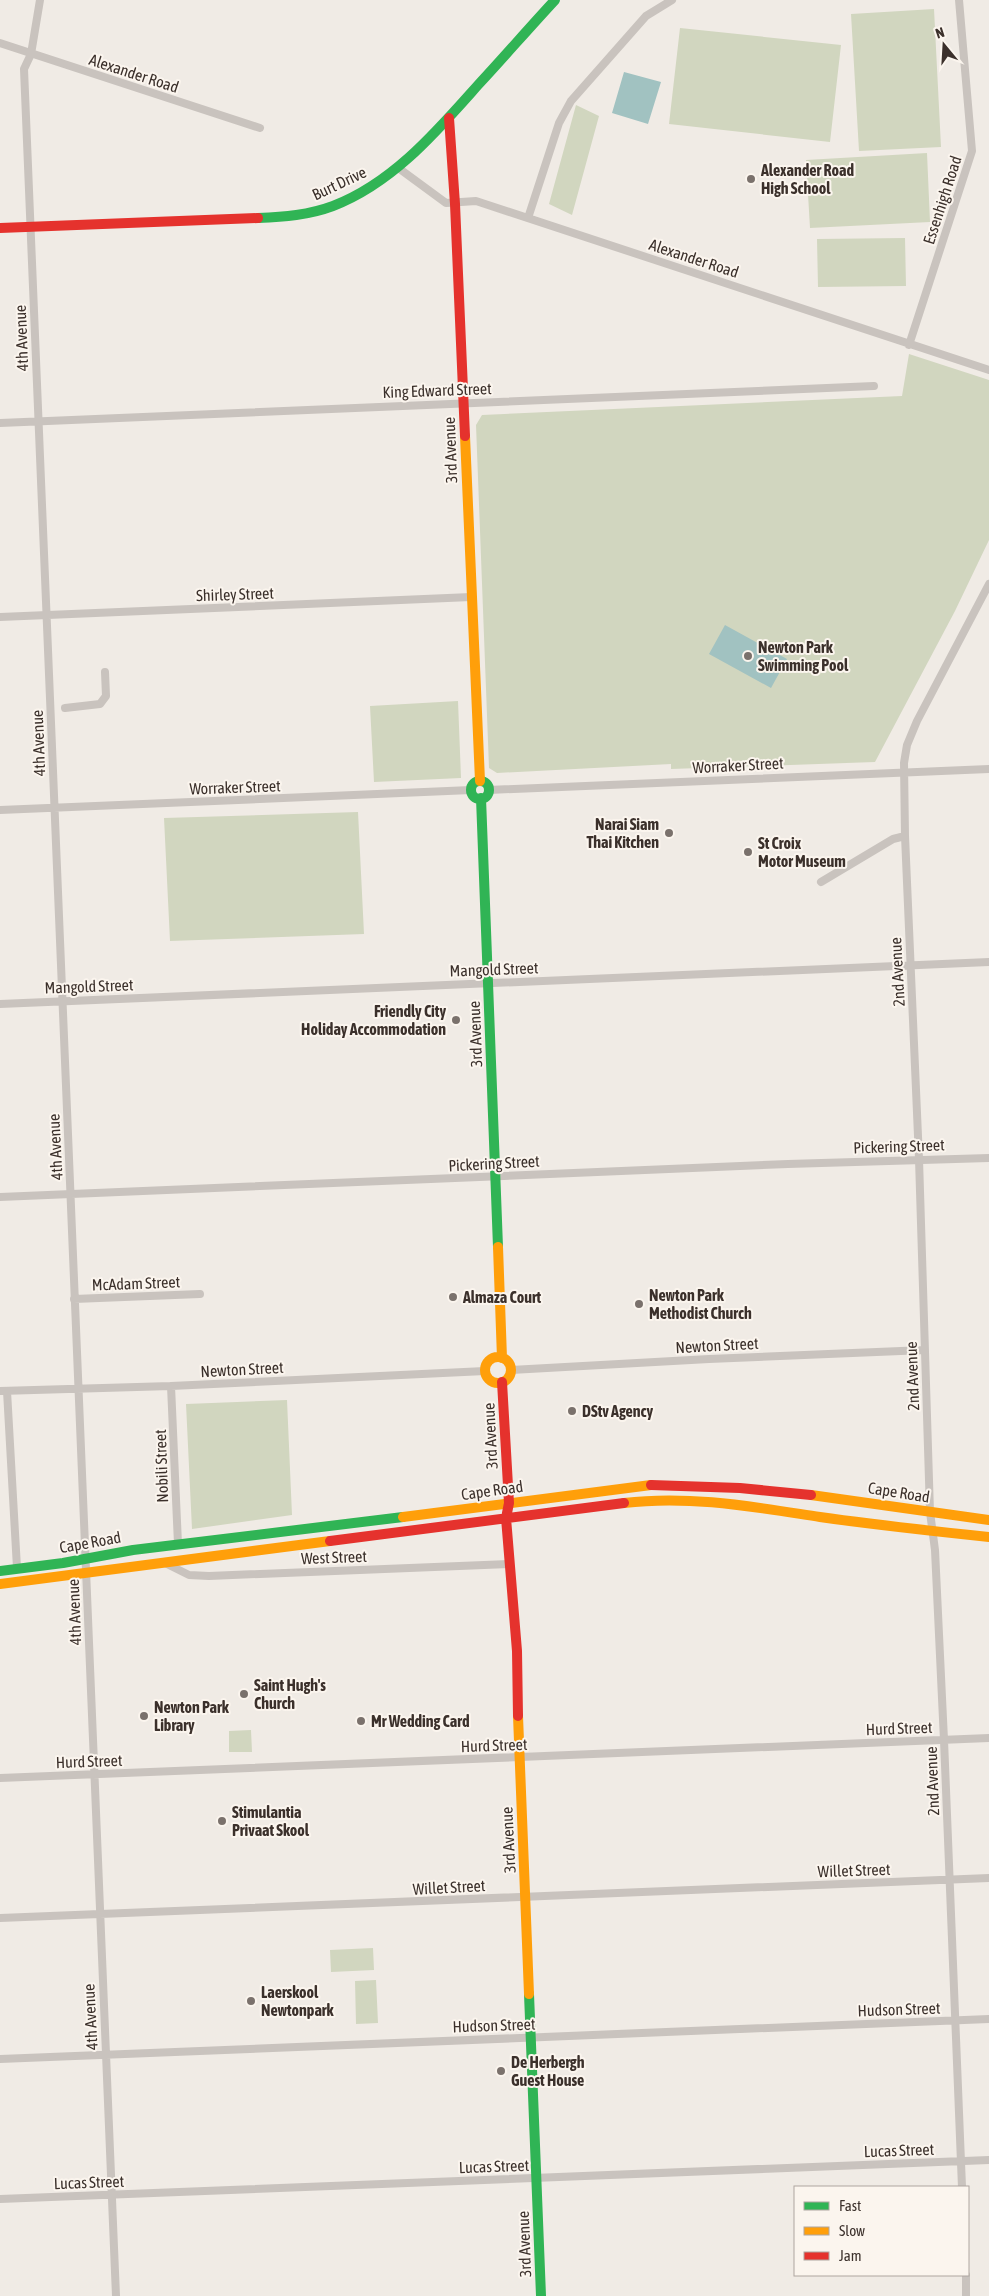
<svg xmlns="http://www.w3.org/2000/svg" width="989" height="2296" font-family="'Asap Condensed',sans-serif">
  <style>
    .green { fill: #d1d6bf }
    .water { fill: #a1c2c1 }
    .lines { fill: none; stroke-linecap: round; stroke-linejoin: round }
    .street { stroke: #c9c3be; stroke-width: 8 }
    .fast { stroke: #30b455; stroke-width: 10 }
    .slow { stroke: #ff9f0a; stroke-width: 10 }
    .jam { stroke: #e5322d; stroke-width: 10 }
    .poi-dot { fill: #7a716c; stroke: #fbf5ee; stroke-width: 2 }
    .labels { text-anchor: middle; stroke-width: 4; stroke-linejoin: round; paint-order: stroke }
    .street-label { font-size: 16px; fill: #3b302b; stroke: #fbf5ee }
    .poi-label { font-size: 16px; font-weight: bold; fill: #3b302b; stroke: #fbf5ee; text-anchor: start }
  </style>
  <rect width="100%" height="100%" fill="#f0ebe5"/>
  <path class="green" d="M934 9 941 147 859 151 851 14Z
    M680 28 841 45 830 142 669 124Z
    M576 105 599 116 572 215 549 204Z
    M927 153 930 222 810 228 806 160Z
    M905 238 906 286 818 287 817 239Z
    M909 354 989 380V540L955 611 875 762 671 769V764L497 773 489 768 476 425 482 415 902 396Z
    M458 701 461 778 374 782 370 706Z
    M358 812 364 934 170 941 164 818Z
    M287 1400 292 1515 192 1529 186 1404Z
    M251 1730 252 1752H229V1731Z
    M373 1948 374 1970 331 1972 330 1950Z
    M376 1980 378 2023 356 2024 355 1981Z"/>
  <path class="water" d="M624 72 661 82 648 124 612 113Z
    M725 625 787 659 771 688 709 654Z"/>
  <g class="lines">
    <path class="street" d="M40 0 31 54 24 69 116 2296
      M0 43 260 128
      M397 167 446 203 476 201 989 370
      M528 218 559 123 571 101 646 16 672 0
      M909 345 972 151 959 0
      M0 423 874 386
      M0 617 471 597
      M65 708 100 704 106 696 105 672
      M489 790 989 769
      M0 810 471 790
      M821 882 893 839 905 836
      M0 1004 989 962
      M0 1197 788 1164 989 1158
      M74 1299 200 1294
      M511 1370 709 1359 925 1350
      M171 1386 178 1544
      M0 1391 171 1386 485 1371
      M7 1391 17 1568
      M165 1563 189 1575 209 1576 509 1564
      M0 1778 989 1738
      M0 1918 989 1878
      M0 2059 989 2019
      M962 2187 944 1740 935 1550 930 1512 919 1159 905 836 904 763 907 745 917 721 989 584
      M0 2199 989 2160
      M966 2275V2296"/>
    <path class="fast" d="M258 218C284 217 309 215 333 206 393 183 437 131 478 85 504 57 529 28 555 0
      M471 790a9 9 0 1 1 18 0a9 9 0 1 1-18 0Z
      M481 798 498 1247
      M0 1571 63 1563 133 1550 403 1517
      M529 1994 541 2296"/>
    <path class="slow" d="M465 436 480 781
      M498 1247 502 1358
      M485 1370a13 13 0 1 1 26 0a13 13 0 1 1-26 0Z
      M811 1495 989 1520
      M624 1503C690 1495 754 1507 820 1517 876 1525 932 1531 989 1537
      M403 1517 651 1485
      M0 1584 330 1541
      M518 1716 529 1994"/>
    <path class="jam" d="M449 118 455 204 465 436
      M0 228 258 218
      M502 1382 509 1503 506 1518 517 1651 518 1716
      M651 1485 740 1488 811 1495
      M330 1541 624 1503"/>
  </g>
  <g class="poi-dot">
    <circle cx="751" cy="179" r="5"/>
    <circle cx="748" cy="656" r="5"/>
    <circle cx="669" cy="833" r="5"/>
    <circle cx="748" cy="852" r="5"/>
    <circle cx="456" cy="1020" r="5"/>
    <circle cx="453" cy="1297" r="5"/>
    <circle cx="639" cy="1304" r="5"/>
    <circle cx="572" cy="1411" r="5"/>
    <circle cx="244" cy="1694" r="5"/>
    <circle cx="144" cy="1716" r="5"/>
    <circle cx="361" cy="1721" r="5"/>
    <circle cx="222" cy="1821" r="5"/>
    <circle cx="251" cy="2001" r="5"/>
    <circle cx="501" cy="2071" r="5"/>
  </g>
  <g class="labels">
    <g class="street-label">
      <text transform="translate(134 73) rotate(18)" y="6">Alexander Road</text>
      <text transform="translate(339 183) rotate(-25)" y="6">Burt Drive</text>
      <text transform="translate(942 200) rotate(-72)" y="6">Essenhigh Road</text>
      <text transform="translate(694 258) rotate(18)" y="6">Alexander Road</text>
      <text transform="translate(21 338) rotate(-92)" y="6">4th Avenue</text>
      <text transform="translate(437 390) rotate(-2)" y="6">King Edward Street</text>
      <text transform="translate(450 450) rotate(-92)" y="6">3rd Avenue</text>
      <text transform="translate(235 594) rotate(-2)" y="6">Shirley Street</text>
      <text transform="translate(38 743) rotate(-92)" y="6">4th Avenue</text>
      <text transform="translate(738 765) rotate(-3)" y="6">Worraker Street</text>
      <text transform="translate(235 787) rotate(-2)" y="6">Worraker Street</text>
      <text transform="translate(494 969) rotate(-2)" y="6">Mangold Street</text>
      <text transform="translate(897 972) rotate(-93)" y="6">2nd Avenue</text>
      <text transform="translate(89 986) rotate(-2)" y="6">Mangold Street</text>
      <text transform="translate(475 1034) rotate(-92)" y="6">3rd Avenue</text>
      <text transform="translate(899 1146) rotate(-2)" y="6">Pickering Street</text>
      <text transform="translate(55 1147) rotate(-93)" y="6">4th Avenue</text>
      <text transform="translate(494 1163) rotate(-3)" y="6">Pickering Street</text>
      <text transform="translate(136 1283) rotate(-2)" y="6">McAdam Street</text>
      <text transform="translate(717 1345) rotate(-3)" y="6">Newton Street</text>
      <text transform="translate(242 1369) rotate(-3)" y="6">Newton Street</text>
      <text transform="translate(912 1376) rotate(-92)" y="6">2nd Avenue</text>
      <text transform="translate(490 1436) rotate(-93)" y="6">3rd Avenue</text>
      <text transform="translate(161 1466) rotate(-92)" y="6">Nobili Street</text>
      <text transform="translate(492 1490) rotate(-8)" y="6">Cape Road</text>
      <text transform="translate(899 1492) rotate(9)" y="6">Cape Road</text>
      <text transform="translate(90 1542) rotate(-10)" y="6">Cape Road</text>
      <text transform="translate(334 1557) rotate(-2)" y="6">West Street</text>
      <text transform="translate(74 1612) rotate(-92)" y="6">4th Avenue</text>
      <text transform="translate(899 1728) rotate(-2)" y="6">Hurd Street</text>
      <text transform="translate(494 1745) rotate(-2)" y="6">Hurd Street</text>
      <text transform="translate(89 1761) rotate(-2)" y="6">Hurd Street</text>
      <text transform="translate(932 1781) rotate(-92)" y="6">2nd Avenue</text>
      <text transform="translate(508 1840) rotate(-93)" y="6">3rd Avenue</text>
      <text transform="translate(854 1870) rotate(-2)" y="6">Willet Street</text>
      <text transform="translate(449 1887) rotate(-3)" y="6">Willet Street</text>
      <text transform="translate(899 2009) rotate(-2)" y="6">Hudson Street</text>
      <text transform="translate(90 2017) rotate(-93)" y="6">4th Avenue</text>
      <text transform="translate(494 2025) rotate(-2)" y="6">Hudson Street</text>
      <text transform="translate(899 2150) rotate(-2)" y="6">Lucas Street</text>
      <text transform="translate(494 2166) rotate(-2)" y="6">Lucas Street</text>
      <text transform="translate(89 2182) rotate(-2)" y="6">Lucas Street</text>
      <text transform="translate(524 2244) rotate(-92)" y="6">3rd Avenue</text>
    </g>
    <g class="poi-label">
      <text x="761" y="176">Alexander Road<tspan x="761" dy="18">High School</tspan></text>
      <text x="758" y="653">Newton Park<tspan x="758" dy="18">Swimming Pool</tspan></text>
      <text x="659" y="830" text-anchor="end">Narai Siam<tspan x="659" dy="18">Thai Kitchen</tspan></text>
      <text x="758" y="849">St Croix<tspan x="758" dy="18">Motor Museum</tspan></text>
      <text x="446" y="1017" text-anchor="end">Friendly City<tspan x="446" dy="18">Holiday Accommodation</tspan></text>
      <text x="649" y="1301">Newton Park<tspan x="649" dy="18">Methodist Church</tspan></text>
      <text x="463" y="1303">Almaza Court</text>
      <text x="582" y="1417">DStv Agency</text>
      <text x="254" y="1691">Saint Hugh's<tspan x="254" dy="18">Church</tspan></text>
      <text x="154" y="1713">Newton Park<tspan x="154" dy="18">Library</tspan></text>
      <text x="371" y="1727">Mr Wedding Card</text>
      <text x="232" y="1818">Stimulantia<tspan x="232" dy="18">Privaat Skool</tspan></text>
      <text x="261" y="1998">Laerskool<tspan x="261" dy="18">Newtonpark</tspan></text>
      <text x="511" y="2068">De Herbergh<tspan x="511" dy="18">Guest House</tspan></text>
    </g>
  </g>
  <rect x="794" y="2186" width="175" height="90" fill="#fbf5ee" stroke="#aea6a0"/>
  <rect x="804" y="2202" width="25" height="8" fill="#30b455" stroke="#aea6a0"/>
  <text x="839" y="2211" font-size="15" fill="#3b302b">Fast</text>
  <rect x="804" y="2227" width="25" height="8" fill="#ff9f0a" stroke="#aea6a0"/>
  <text x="839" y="2236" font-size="15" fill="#3b302b">Slow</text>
  <rect x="804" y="2252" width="25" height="8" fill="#e5322d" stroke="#aea6a0"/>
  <text x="839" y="2261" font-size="15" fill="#3b302b">Jam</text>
  <g transform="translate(944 45) rotate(342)" stroke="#fbf5ee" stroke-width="4" paint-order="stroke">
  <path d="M0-4L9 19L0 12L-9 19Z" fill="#3b302b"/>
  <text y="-8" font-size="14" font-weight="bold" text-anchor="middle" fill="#3b302b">N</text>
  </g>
</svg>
